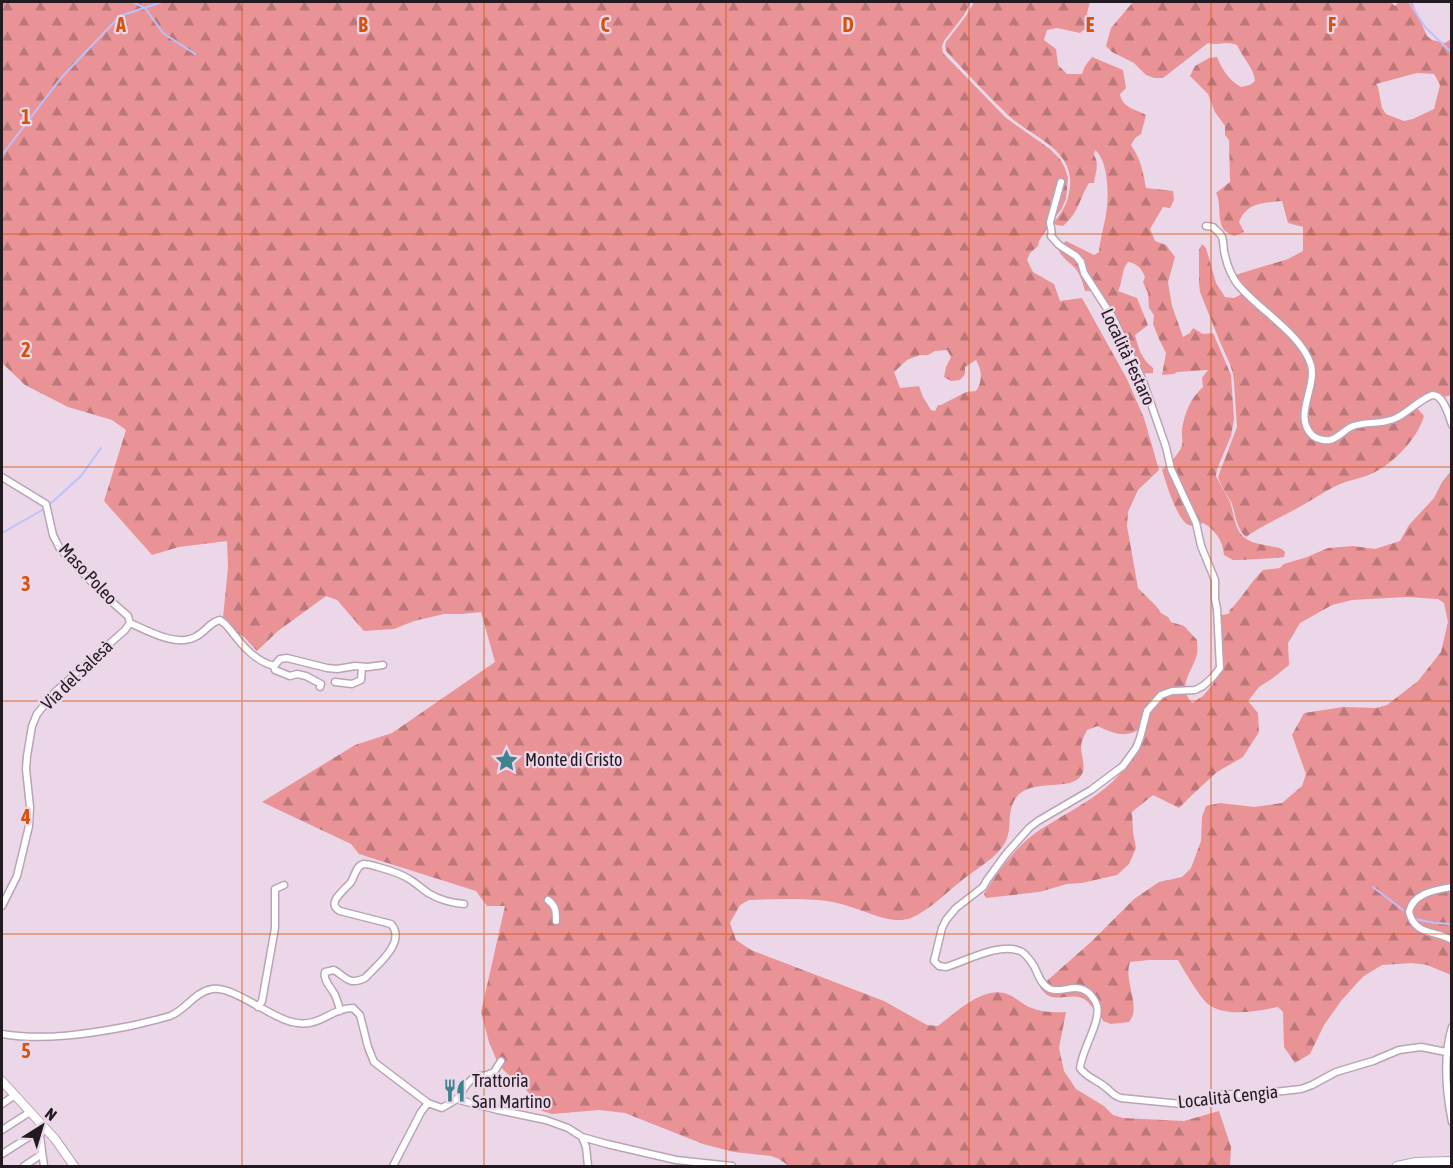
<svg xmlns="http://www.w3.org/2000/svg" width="1453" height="1168" font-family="'Asap Condensed',sans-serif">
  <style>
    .forest { fill: url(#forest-firs); fill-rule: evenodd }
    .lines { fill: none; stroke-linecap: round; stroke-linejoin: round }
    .stream { stroke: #bcc1fc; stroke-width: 2 }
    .minor-casing { stroke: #b8a4b6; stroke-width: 9 }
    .tertiary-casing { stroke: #b8a4b6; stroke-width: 10 }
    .minor { stroke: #fff; stroke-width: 6 }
    .tertiary { stroke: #fff; stroke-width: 8 }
    .grid { fill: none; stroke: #d4530e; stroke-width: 1.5; stroke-opacity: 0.55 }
    .labels { text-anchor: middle; stroke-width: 4.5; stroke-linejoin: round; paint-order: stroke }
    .street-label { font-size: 18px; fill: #221a21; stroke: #ecd7e9 }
    .poi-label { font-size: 18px; fill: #221a21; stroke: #ecd7e9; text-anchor: start }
    .grid-label { font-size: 20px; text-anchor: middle; font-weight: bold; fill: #d4530e; stroke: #ecd7e9; stroke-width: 4.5; stroke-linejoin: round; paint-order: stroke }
  </style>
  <defs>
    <pattern id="forest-firs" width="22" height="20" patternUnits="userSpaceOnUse" patternTransform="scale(1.5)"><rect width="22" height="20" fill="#e99397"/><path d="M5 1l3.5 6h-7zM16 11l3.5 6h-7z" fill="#bc777b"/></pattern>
  </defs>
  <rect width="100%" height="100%" fill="#ecd7e9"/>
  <path class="forest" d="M2 2H971L964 15 944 41 942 46 943 53 1006 118 1050 149 1060 159 1065 168 1068 178 1066 199 1061 210 1051 222 1039 241 1038 246 1030 253 1027 260 1033 272 1054 284 1060 301 1082 298 1127 379 1144 418 1159 470 1138 490 1128 512 1127 526 1138 588 1156 606 1161 613 1168 617 1171 622 1184 626 1197 640C1197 644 1198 650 1197 654 1193 672 1176 684 1192 703L1203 696 1213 684 1218 675 1221 640V614L1223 615 1230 613 1229 611C1242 598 1250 583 1263 570L1280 568 1284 564 1307 557 1328 548 1353 546 1375 549 1400 541 1409 525 1434 498 1442 482 1451 471V882L1426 892 1412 901 1410 920 1451 941V975L1427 965 1412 963 1382 965 1364 976 1358 982 1341 1001 1324 1025 1310 1054 1295 1063 1284 1047 1283 1012 1278 1007C1257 1011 1226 1018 1208 1004 1201 999 1183 969 1178 960H1149L1130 962C1123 981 1142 1007 1129 1022L1111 1024 1103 1021C1101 1015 1098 1014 1094 1009 1090 1005 1089 1002 1084 999 1067 991 1052 1007 1040 987L1092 941 1134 899 1159 882 1182 877 1191 868 1201 841 1202 817 1206 806 1220 803 1254 807 1282 803 1302 786 1306 774 1292 735 1304 713 1343 707 1376 708 1387 705 1418 681 1441 652 1448 622 1444 603 1438 599 1407 597 1352 600 1332 605 1300 623 1288 643 1289 665 1273 678 1259 687 1248 701 1258 713 1259 732 1243 757 1217 772 1192 795 1179 808 1153 795 1132 812 1133 832 1136 848 1129 864 1117 875 1082 883 1067 884 1039 892 986 898 984 894C998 872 1013 850 1034 834 1065 812 1114 793 1131 757 1135 748 1138 737 1142 727 1128 739 1113 734 1098 726L1087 730C1085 735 1081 741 1081 747 1081 755 1086 766 1082 774 1072 794 1027 775 1014 801 1007 813 1012 828 1006 841 997 858 980 866 966 877 949 890 930 910 911 918 898 923 883 918 871 914 857 909 842 903 827 901 802 898 775 899 749 900L740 905 730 923 736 940 751 950 884 1001 927 1025 938 1026C954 1014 981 987 1004 993 1013 995 1021 1003 1029 1007 1041 1012 1053 1013 1066 1012L1059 1048 1064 1071 1076 1089 1104 1106 1113 1115 1123 1118 1184 1121 1219 1111 1231 1147 1230 1166H789L779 1159 771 1156 734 1152 703 1144 625 1113 599 1110 552 1114 539 1110 531 1103 529 1093 519 1082 510 1076 499 1066 489 1042 481 1012 505 906H487L476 891 359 854 351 844 262 802 355 745 392 733 495 662 481 612 462 614H444L414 621 394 629 364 631 337 600 326 596 278 631 257 651 243 636 232 632 223 618 228 567 227 541 179 547 152 555 104 501 126 430 112 420 68 407 25 385 2 363ZM947 350 951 357 946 367 944 377 951 381 960 380 965 374V367L976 360C982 370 983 381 976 391L966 392 941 405H938L935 411 931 410 923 397 919 386 900 388 894 372 907 360 920 355H928L935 351Z
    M974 2H1090L1087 13 1088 26 1080 33 1057 28 1047 30 1044 40 1056 49 1058 65 1067 74H1082L1085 66 1092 57 1123 70 1126 88 1120 94C1122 108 1136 109 1146 115L1141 134 1135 138 1131 145C1141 160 1143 171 1146 188L1173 191 1174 200 1170 208 1163 207 1150 229 1155 241 1166 245 1175 257 1168 282 1172 306 1183 337 1190 333 1193 328 1203 334 1213 333 1231 375 1234 419 1231 436 1217 469 1216 476C1220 485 1226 493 1230 502 1234 513 1234 530 1245 538 1254 545 1271 545 1282 549L1285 552 1284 557 1277 558 1239 560H1233L1224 555C1223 541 1215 529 1203 523 1198 525 1194 527 1189 525 1177 521 1166 482 1162 470 1168 464 1177 456 1181 448 1184 442 1181 435 1182 429 1185 412 1190 399 1203 387L1202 378 1208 370 1177 372 1174 374 1162 375 1166 353 1159 339 1153 324 1154 315 1149 308 1148 293 1143 282 1145 277C1141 268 1138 264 1128 262 1121 270 1123 281 1118 291L1137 298 1148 325 1135 335C1139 350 1141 358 1153 368V373L1138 374 1119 331 1093 291H1085C1083 283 1080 274 1075 268 1068 261 1062 258 1058 249L1066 241 1094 255 1099 252C1100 239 1104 227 1106 214 1109 198 1109 161 1095 150L1094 155C1100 165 1095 173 1094 183H1089C1078 201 1080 211 1063 226L1056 225 1053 223C1064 210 1068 203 1070 186 1074 148 1029 136 1007 114 986 94 966 72 946 51L945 46 946 42 966 16Z
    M1133 2H1390L1395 6 1399 2H1412L1427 36 1432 40 1445 43 1451 39V393L1449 396 1412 402 1424 416C1417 440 1392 465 1369 475 1359 479 1348 480 1338 485 1323 492 1309 502 1294 510 1278 519 1261 526 1246 537 1236 528 1236 516 1232 504 1228 495 1221 487 1218 477L1237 427 1234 382 1233 374 1230 364 1220 342 1200 292 1199 283V250L1202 244 1206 248 1216 283 1225 297 1234 298 1246 292 1245 286 1235 275 1288 259 1303 251V227L1288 223 1282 201C1263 203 1247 202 1239 222L1244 232 1234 236C1231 234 1228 233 1225 231 1216 220 1222 204 1216 193L1230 182 1229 140 1225 135V126L1215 112 1208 94 1190 76 1195 66 1209 58 1217 57C1223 71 1228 79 1241 87L1250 85 1255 81C1254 68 1242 57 1237 45 1224 41 1221 46 1208 43L1163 78H1154L1146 75 1134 63 1112 52 1106 46 1111 28ZM1417 73 1434 74 1440 85 1434 109 1413 119 1404 121 1386 114 1382 108 1378 87 1376 84Z
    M1451 885V938L1423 929 1410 915 1414 903 1419 898Z"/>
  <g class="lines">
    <path class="stream" d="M133 2 145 8 163 33 195 54
      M1409 2 1425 27 1452 53
      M2 155 61 78 120 16 162 2
      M49 505 81 476 101 448
      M2 533 44 509
      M1373 887 1403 910
      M1415 919 1435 923 1452 924"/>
    <defs>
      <path id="minor" d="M1061 182 1050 222C1050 227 1053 230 1051 236L1059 245 1076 256 1081 262 1084 273 1113 318 1143 381 1166 447 1171 469 1196 523 1201 546 1215 580V599L1217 609 1220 668 1213 677 1203 686 1195 690 1172 691 1161 695 1147 711 1140 738 1136 748 1123 766 1091 790 1038 821 1029 828 1006 854 987 880 983 887 956 908 946 920 942 928 934 961 939 966 946 967C966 961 1002 941 1022 952 1027 955 1031 962 1034 966 1038 974 1041 985 1050 989 1064 994 1076 981 1090 994 1093 998 1096 1001 1097 1006 1101 1022 1082 1049 1080 1068 1085 1076 1096 1080 1104 1086 1111 1091 1113 1096 1121 1098L1181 1104 1197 1103 1223 1094 1247 1095 1301 1089 1312 1085 1336 1072 1373 1061 1399 1050 1421 1047 1446 1052
        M1206 226 1213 227C1216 230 1220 233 1222 237 1224 242 1223 250 1225 255 1227 266 1233 280 1241 288 1261 311 1302 335 1311 365 1317 388 1292 417 1313 436 1317 439 1325 441 1330 440 1339 438 1345 429 1353 426 1368 421 1384 425 1398 417 1406 413 1425 396 1433 395 1444 395 1449 417 1452 425
        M2 477 46 504 53 535 60 549 104 595 128 616 130 623
        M130 623C148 631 178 648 197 636 206 631 210 622 220 620 229 626 229 629 236 637 245 649 259 662 274 666L275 670 290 676 297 674 306 676 321 684 320 687
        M274 666 280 659 287 658 327 668 337 669 355 666 368 667 383 665
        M335 682 352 684 361 680 362 667
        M1452 887C1435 890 1413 893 1409 912 1415 936 1436 930 1452 940
        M548 900C556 906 556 911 556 921
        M2 906 17 876 29 826 30 807 26 769 27 756 32 726 37 714 55 692 125 630 130 623
        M258 1007 262 1001 264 990 275 928V889L284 885
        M340 1011C339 1005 337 1000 335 995 331 987 323 981 325 972L334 970C346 977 349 986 365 978 377 965 407 942 391 924L340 911C325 903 345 890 351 882 355 876 356 865 364 864 369 864 374 866 378 867 389 870 400 873 409 879 416 883 421 888 428 893 438 899 452 903 464 904
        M1452 1027C1443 1056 1446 1092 1452 1122
        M2 1034C43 1041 89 1034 130 1026 143 1023 157 1020 170 1016 186 1010 194 992 212 989 234 986 269 1017 292 1022 320 1029 330 1008 353 1008L360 1015 368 1047 374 1062 428 1103 442 1108 457 1099 463 1101 498 1110 546 1120 568 1128 582 1137 607 1144 676 1160 732 1166
        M457 1099 467 1084 474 1077 487 1075 494 1072 501 1061
        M2 1104 15 1095
        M43 1128 40 1136 44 1166
        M2 1130 30 1112
        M582 1137 586 1147 588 1166
        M2 1154 43 1128
        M24 1166 42 1154
        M393 1166 421 1112 428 1103"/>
      <path id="tertiary" d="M2 1081 55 1139 74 1166
        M1397 1166 1416 1162 1452 1161"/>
    </defs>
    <use href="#minor" class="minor-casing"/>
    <use href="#tertiary" class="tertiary-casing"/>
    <use href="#minor" class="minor"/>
    <use href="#tertiary" class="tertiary"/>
  </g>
  <path class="grid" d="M242 2V1166M484 2V1166M726 2V1166M969 2V1166M1211 2V1166M2 234H1452M2 467H1452M2 701H1452M2 934H1452"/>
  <defs>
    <symbol id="sight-bare" viewBox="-9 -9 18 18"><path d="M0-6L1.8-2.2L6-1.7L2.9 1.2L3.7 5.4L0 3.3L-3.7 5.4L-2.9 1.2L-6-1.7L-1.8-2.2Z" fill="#3e848f" stroke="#ecd7e9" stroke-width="2.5" paint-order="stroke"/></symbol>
    <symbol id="restaurant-bare" viewBox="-9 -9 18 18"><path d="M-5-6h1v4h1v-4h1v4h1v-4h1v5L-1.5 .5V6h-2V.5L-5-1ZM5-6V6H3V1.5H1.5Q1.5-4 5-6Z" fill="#3e848f" stroke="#ecd7e9" stroke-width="2.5" paint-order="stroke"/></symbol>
  </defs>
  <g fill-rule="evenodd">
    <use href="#sight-bare" x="490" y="744" width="33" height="33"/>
    <use href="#restaurant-bare" x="438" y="1074" width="33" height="33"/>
  </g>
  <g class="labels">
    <g class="street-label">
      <text transform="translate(1128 357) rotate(65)" y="6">Località Festaro</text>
      <text transform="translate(88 574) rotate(47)" y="6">Maso Poleo</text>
      <text transform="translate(77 675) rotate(-44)" y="6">Via del Salesà</text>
      <text transform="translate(1228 1097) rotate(-6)" y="6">Località Cengia</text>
    </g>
    <g class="poi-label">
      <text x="525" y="766">Monte di Cristo</text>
      <text x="472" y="1087">Trattoria<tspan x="472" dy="21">San Martino</tspan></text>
    </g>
  </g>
  <g class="grid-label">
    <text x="121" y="32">A</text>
    <text x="363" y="32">B</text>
    <text x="605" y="32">C</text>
    <text x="848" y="32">D</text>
    <text x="1090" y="32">E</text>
    <text x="1332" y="32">F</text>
    <text x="26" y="124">1</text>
    <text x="26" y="357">2</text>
    <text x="26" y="591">3</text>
    <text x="26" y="824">4</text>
    <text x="26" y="1058">5</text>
  </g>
  <rect width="1453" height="1168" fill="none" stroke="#221a21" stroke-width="6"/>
  <g transform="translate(42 1126) rotate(37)" stroke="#ecd7e9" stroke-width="4.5" paint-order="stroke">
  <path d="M0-4.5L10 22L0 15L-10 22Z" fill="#221a21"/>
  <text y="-9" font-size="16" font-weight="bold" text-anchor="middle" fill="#221a21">N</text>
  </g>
</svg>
